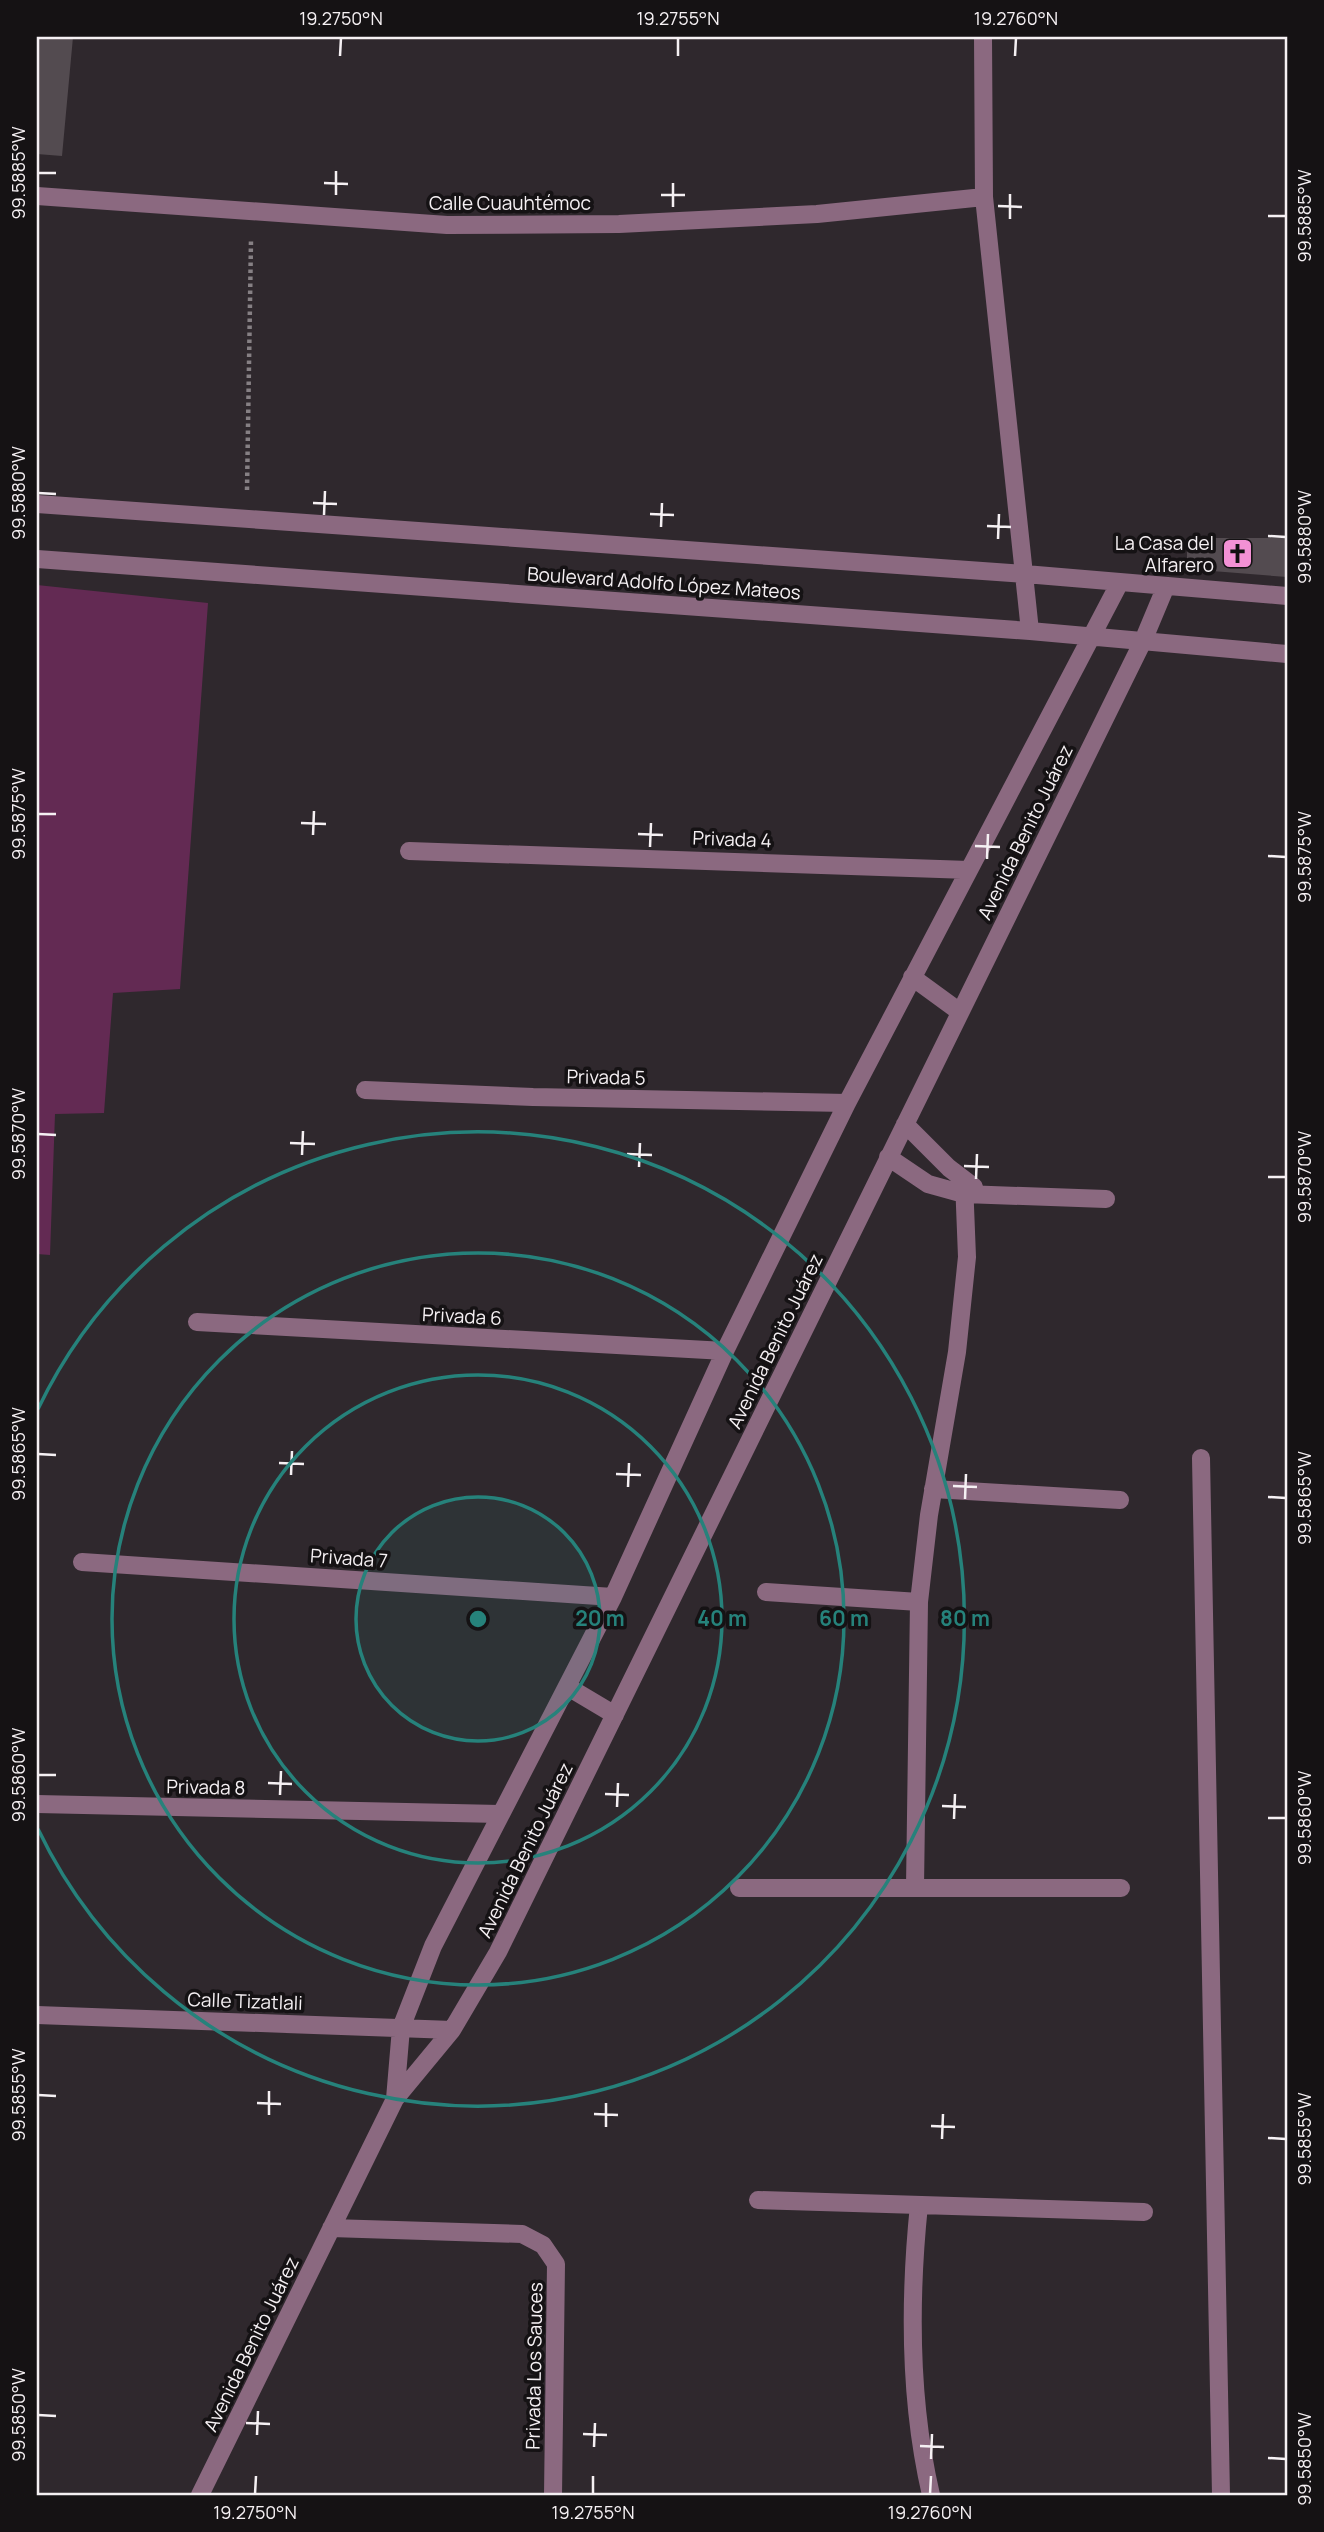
<svg xmlns="http://www.w3.org/2000/svg" width="1324" height="2532" font-family="Manrope,sans-serif">
  <style>
    .green { fill: #632a53 }
    .building { fill: #534b50 }
    .lines { fill: none; stroke-linecap: round; stroke-linejoin: round }
    .path { stroke: #868084; stroke-width: 4.5; stroke-dasharray: 3.5 3.5; stroke-linecap: butt }
    .minor { stroke: #8b6980; stroke-width: 18 }
    .ticks { fill: none; stroke: #f5f0f3; stroke-width: 2.5 }
    .ring { fill: none; stroke: #26827b; stroke-width: 3.5 }
    .labels { text-anchor: middle; stroke-width: 7; stroke-linejoin: round; paint-order: stroke }
    .street-label { font-size: 19px; fill: #f5f0f3; stroke: #151214 }
    .poi-label { font-size: 19px; fill: #f5f0f3; stroke: #151214; text-anchor: end }
    .centre { fill: #26827b; stroke: #151214; stroke-width: 3.5 }
    .ring-label { font-size: 21px; text-anchor: middle; font-weight: bold; fill: #26827b; stroke: #151214; stroke-width: 7; stroke-linejoin: round; paint-order: stroke }
    .neatline { fill: none; stroke: #f5f0f3; stroke-width: 2.5 }
    .ticks-label { font-size: 18px; text-anchor: middle; fill: #f5f0f3 }
  </style>
  <rect width="100%" height="100%" fill="#2f282d"/>
  <path class="green" d="M37 585 208 603 180 989 113 993 104 1113 55 1114 50 1255 37 1254Z"/>
  <path class="building" d="M37 37H73L62 156 37 154Z
    M1187 538H1287V577L1187 569Z"/>
  <g class="lines">
    <path class="path" d="M247 490 251 240"/>
    <path class="minor" d="M983 37 984 197 1030 631
      M37 196 447 225 619 224 817 214 984 197
      M37 504 1025 574 1287 596
      M37 559 1030 631 1287 654
      M409 851 969 870
      M912 977 960 1012
      M365 1090 533 1097 847 1103
      M905 1124 949 1168 974 1187
      M888 1157 928 1184 964 1194 1106 1199
      M197 1322 725 1351
      M1201 1458 1221 2495
      M933 1489 1120 1500
      M82 1562 613 1597
      M766 1592 919 1602
      M568 1687 615 1715
      M37 1804 500 1814
      M915 1887 919 1602 929 1515 957 1352 967 1257 964 1181
      M739 1888H1121
      M37 2015 452 2030
      M395 2099 401 2028 433 1946 613 1597 725 1351 847 1103 1120 582
      M758 2200 1144 2212
      M919 2205C909 2302 909 2400 931 2495
      M331 2228 522 2234 543 2245 556 2264 553 2495
      M200 2495 395 2099 452 2030 498 1952 1143 641 1166 586"/>
  </g>
  <path class="ticks" d="M340 56 341 38M678 56V38M1015 56 1016 38M38 173H56M324 183 348 184M336 195V171M661 195H685M998 206 1022 207M673 207V183M1268 216H1286M1010 219V194M38 493 56 494M313 503 337 504M650 514 674 515M324 515 325 491M987 526 1011 527M661 527 662 503M1268 536 1286 537M998 539 999 514M38 814H56M301 823 326 824M638 834 663 835M313 835 314 811M975 846 1000 847M650 847 651 823M1268 856 1286 857M987 859 988 834M38 1134 56 1135M290 1143 315 1144M627 1154 652 1155M302 1155 303 1131M964 1166 989 1167M639 1167 640 1143M1268 1177H1286M976 1179 977 1154M38 1454 56 1455M279 1463 304 1464M616 1474 641 1475M291 1475 292 1451M953 1486 977 1487M628 1487 629 1463M1268 1497 1286 1498M965 1499 966 1474M38 1775H56M268 1783 292 1784M605 1794 629 1795M280 1795 281 1771M942 1806 966 1807M617 1807 618 1783M1268 1818H1286M954 1819 955 1794M38 2095 56 2096M257 2103 281 2104M594 2114 618 2115M269 2115V2091M931 2126 955 2127M606 2127V2103M1268 2138 1286 2139M942 2139 943 2114M38 2415 56 2416M246 2423 270 2424M583 2434 607 2435M257 2435 258 2411M920 2446 944 2447M594 2447 595 2423M1268 2458 1286 2459M931 2459 932 2434M255 2494 256 2476M593 2494V2476M930 2494 931 2476"/>
  <circle cx="478" cy="1619" r="122" fill="#26827b" fill-opacity=".12"/>
  <g class="ring">
    <circle cx="478" cy="1619" r="122"/>
    <circle cx="478" cy="1619" r="244"/>
    <circle cx="478" cy="1619" r="366"/>
    <path d="M38 1409A487 487 0 1 1 38 1829"/>
  </g>
  <defs>
    <symbol id="church-square" viewBox="-11 -11 22 22"><rect x="-9" y="-9" width="18" height="18" rx="4" fill="#f391d5" stroke="#151214"/><path d="M-1.2-6h2.4v3.5h3.3v2.4h-3.3V6h-2.4V-.1h-3.3v-2.4h3.3Z" fill="#111"/></symbol>
  </defs>
  <g fill-rule="evenodd">
    <use href="#church-square" x="1220" y="536" width="35" height="35"/>
  </g>
  <g class="labels">
    <g class="street-label">
      <text x="510" y="210">Calle Cuauhtémoc</text>
      <text transform="translate(664 583) rotate(4)" y="7">Boulevard Adolfo López Mateos</text>
      <text transform="translate(1025 832) rotate(-64)" y="7">Avenida Benito Juárez</text>
      <text transform="translate(732 839) rotate(2)" y="7">Privada 4</text>
      <text transform="translate(606 1077) rotate(1)" y="7">Privada 5</text>
      <text transform="translate(462 1316) rotate(3)" y="7">Privada 6</text>
      <text transform="translate(775 1341) rotate(-64)" y="7">Avenida Benito Juárez</text>
      <text transform="translate(349 1558) rotate(4)" y="7">Privada 7</text>
      <text transform="translate(206 1787) rotate(1)" y="7">Privada 8</text>
      <text transform="translate(525 1850) rotate(-64)" y="7">Avenida Benito Juárez</text>
      <text transform="translate(245 2001) rotate(2)" y="7">Calle Tizatlali</text>
      <text transform="translate(251 2344) rotate(-64)" y="7">Avenida Benito Juárez</text>
      <text transform="translate(534 2366) rotate(-89)" y="7">Privada Los Sauces</text>
    </g>
    <g class="poi-label">
      <text x="1214" y="550">La Casa del<tspan x="1214" dy="22">Alfarero</tspan></text>
    </g>
  </g>
  <circle cx="478" cy="1619" r="10" class="centre"/>
  <g class="ring-label">
    <text x="600" y="1626">20 m</text>
    <text x="722" y="1626">40 m</text>
    <text x="844" y="1626">60 m</text>
    <text x="965" y="1626">80 m</text>
  </g>
  <rect width="1324" height="2532" fill="none" stroke="#151214" stroke-width="77"/>
  <rect x="38" y="38" width="1248" height="2456" class="neatline"/>
  <g class="ticks-label">
    <text x="341" y="25">19.2750°N</text>
    <text x="678" y="25">19.2755°N</text>
    <text x="1016" y="25">19.2760°N</text>
    <text transform="translate(19 173) rotate(-90)" y="6">99.5885°W</text>
    <text transform="translate(1305 216) rotate(-90)" y="6">99.5885°W</text>
    <text transform="translate(19 493) rotate(-90)" y="6">99.5880°W</text>
    <text transform="translate(1305 537) rotate(-90)" y="6">99.5880°W</text>
    <text transform="translate(19 814) rotate(-90)" y="6">99.5875°W</text>
    <text transform="translate(1305 857) rotate(-90)" y="6">99.5875°W</text>
    <text transform="translate(19 1134) rotate(-90)" y="6">99.5870°W</text>
    <text transform="translate(1305 1177) rotate(-90)" y="6">99.5870°W</text>
    <text transform="translate(19 1454) rotate(-90)" y="6">99.5865°W</text>
    <text transform="translate(1305 1498) rotate(-90)" y="6">99.5865°W</text>
    <text transform="translate(19 1775) rotate(-90)" y="6">99.5860°W</text>
    <text transform="translate(1305 1818) rotate(-90)" y="6">99.5860°W</text>
    <text transform="translate(19 2095) rotate(-90)" y="6">99.5855°W</text>
    <text transform="translate(1305 2139) rotate(-90)" y="6">99.5855°W</text>
    <text transform="translate(19 2415) rotate(-90)" y="6">99.5850°W</text>
    <text transform="translate(1305 2459) rotate(-90)" y="6">99.5850°W</text>
    <text x="255" y="2519">19.2750°N</text>
    <text x="593" y="2519">19.2755°N</text>
    <text x="930" y="2519">19.2760°N</text>
  </g>
</svg>
